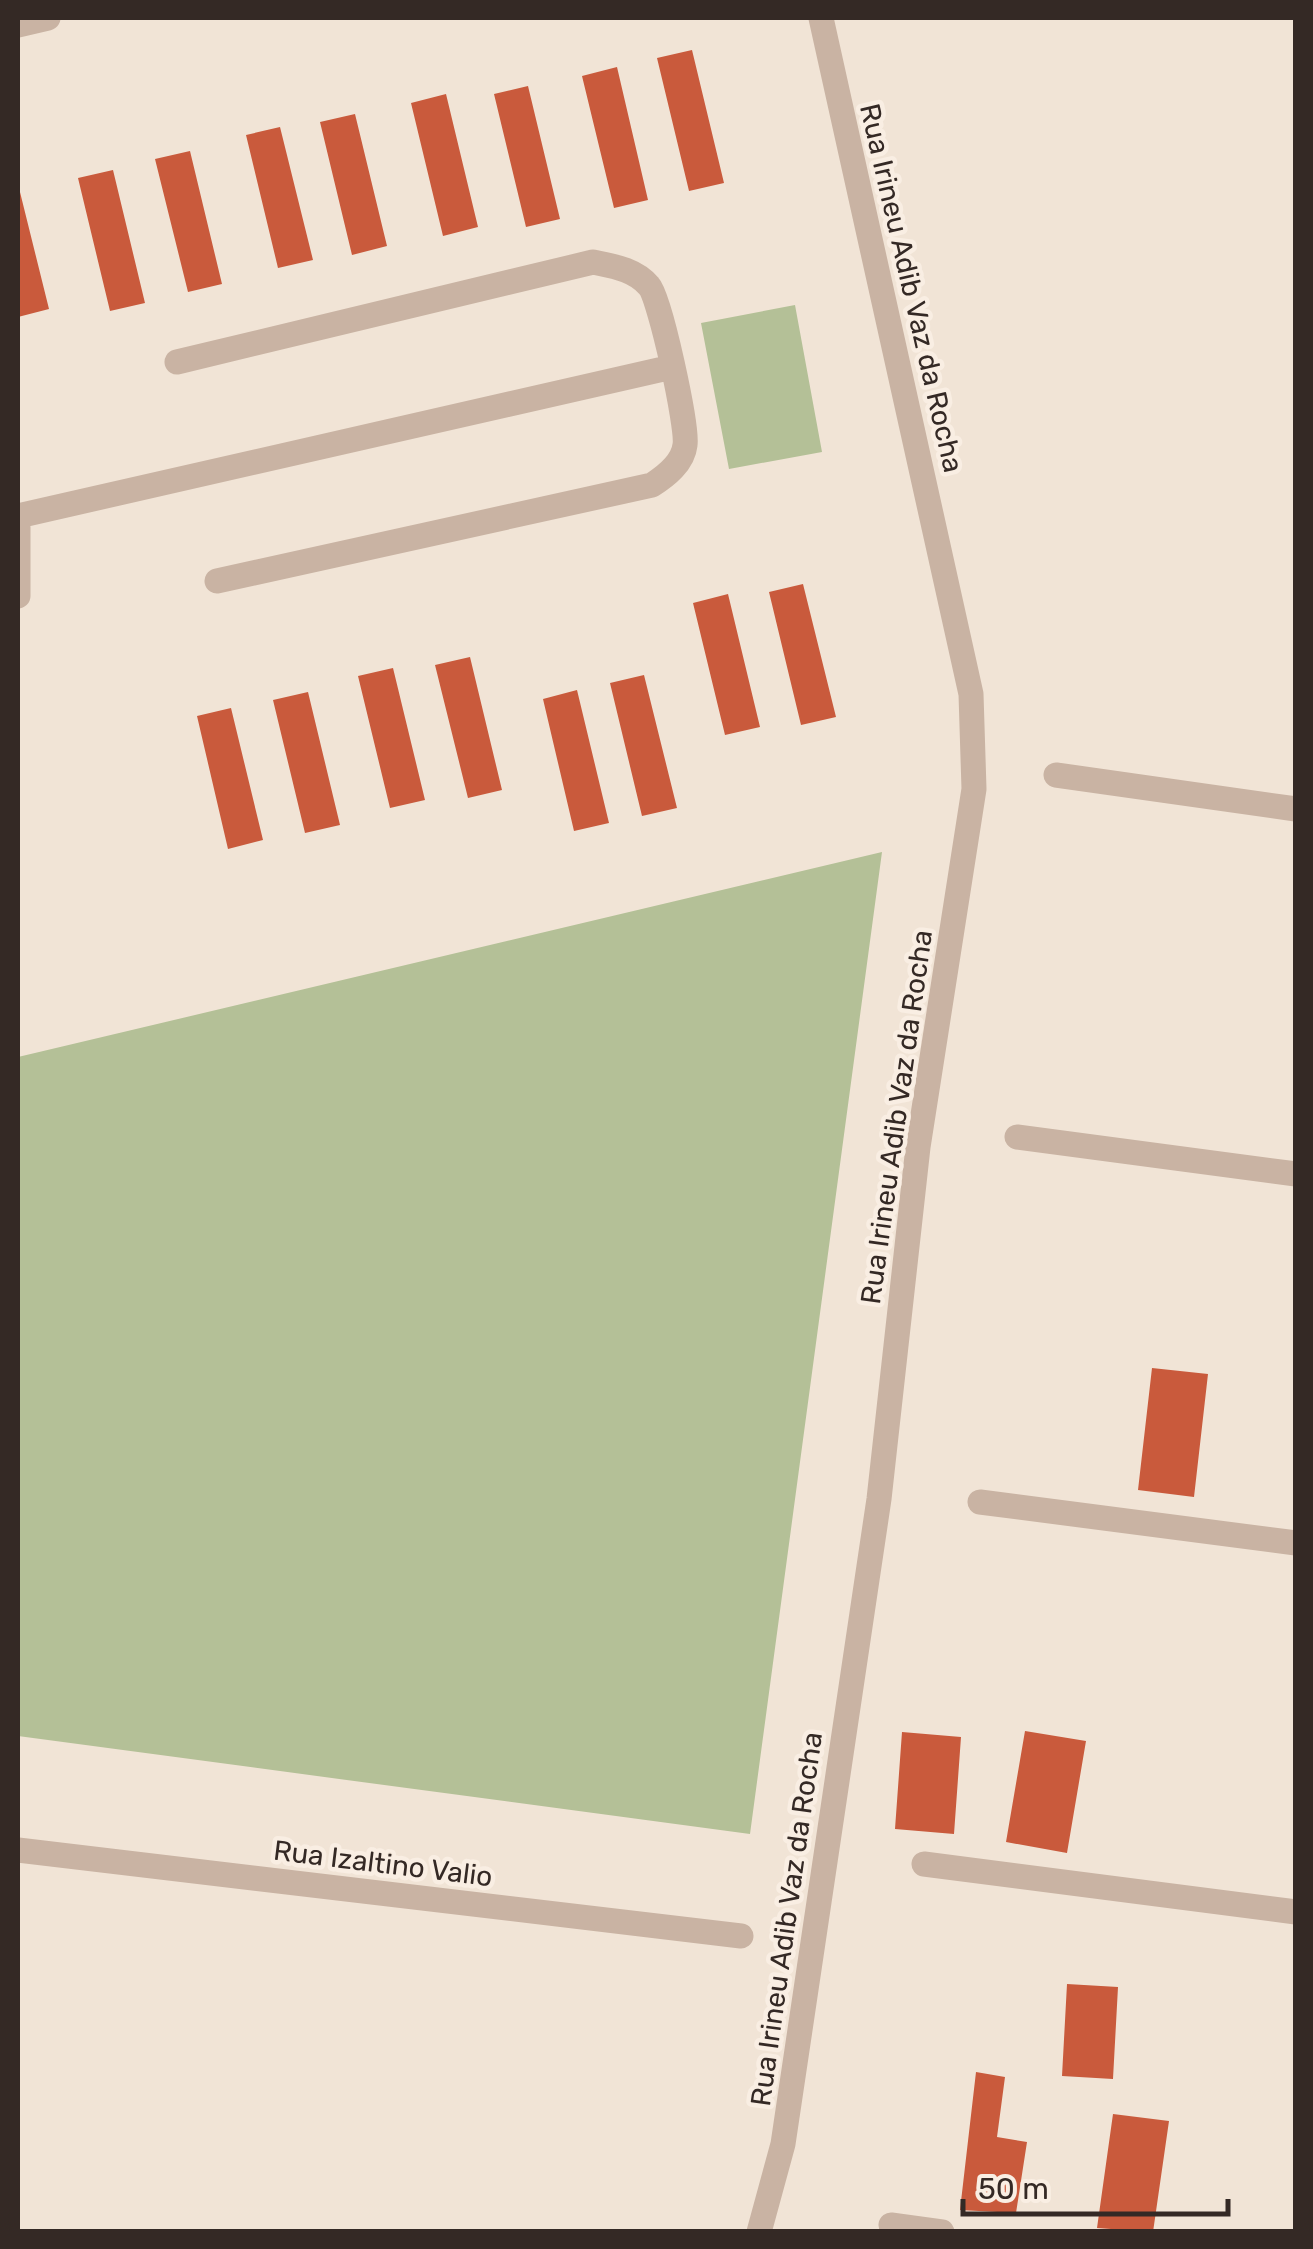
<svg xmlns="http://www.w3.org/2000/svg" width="1313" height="2249" font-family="Rubik,sans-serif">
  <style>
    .green { fill: #b4c097 }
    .building { fill: #c95a3c }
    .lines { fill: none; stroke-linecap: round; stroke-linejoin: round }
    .minor { stroke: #c9b3a3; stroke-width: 25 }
    .tertiary { stroke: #c9b3a3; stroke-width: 25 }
    .labels { text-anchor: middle; stroke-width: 9; stroke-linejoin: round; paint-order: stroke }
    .street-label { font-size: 28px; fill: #342925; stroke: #f9eee3 }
  </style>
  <rect width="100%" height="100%" fill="#f1e4d6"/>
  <path class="green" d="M795 305 822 452 729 469 701 323Z
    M882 852 750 1834 18 1736V1057Z"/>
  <path class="building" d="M692 50 724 183 689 191 657 58Z
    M617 67 648 200 614 208 582 76Z
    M528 86 560 219 526 227 494 94Z
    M446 94 478 227 443 236 411 103Z
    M355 114 387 246 352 255 320 122Z
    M280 127 313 260 278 268 246 135Z
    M190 151 222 284 188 292 155 159Z
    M113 170 145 303 110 311 78 178Z
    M18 184 49 309 18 317Z
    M803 584 836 717 801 725 769 592Z
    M728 594 760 727 725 735 693 603Z
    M470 657 502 790 468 798 435 665Z
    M393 668 425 800 390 808 358 676Z
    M644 675 677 808 642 816 610 683Z
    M577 690 609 823 574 831 543 699Z
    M308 692 340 825 305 833 273 700Z
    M231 708 263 840 228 849 197 716Z
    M1152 1368 1208 1374 1194 1497 1138 1490Z
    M1025 1731 1086 1741 1067 1853 1006 1842Z
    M902 1732 961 1737 954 1834 895 1829Z
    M1067 1984 1118 1987 1113 2079 1062 2076Z
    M976 2072 1005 2077 997 2137 1027 2142 1016 2213 960 2210Z
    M1113 2114 1169 2121 1153 2232 1097 2228Z"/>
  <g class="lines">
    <path class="minor" d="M177 362 593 262C612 266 635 269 649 286 660 298 688 427 685 445 683 463 666 476 652 485L217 581
      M18 515V596
      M18 516 672 367
      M1056 775 1296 809
      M1017 1137 1296 1174
      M980 1502 1296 1543
      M18 1850 741 1936
      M924 1864 1296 1912
      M891 2225 942 2232
      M759 2232 783 2144 879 1499 918 1147 974 789 971 694 821 18"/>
    <path class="tertiary" d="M18 25 48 18"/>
  </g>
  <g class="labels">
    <g class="street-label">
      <text transform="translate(912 288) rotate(77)" y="10">Rua Irineu Adib Vaz da Rocha</text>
      <text transform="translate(896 1117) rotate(-82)" y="10">Rua Irineu Adib Vaz da Rocha</text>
      <text transform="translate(383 1863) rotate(7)" y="10">Rua Izaltino Valio</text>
      <text transform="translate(786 1919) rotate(-82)" y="10">Rua Irineu Adib Vaz da Rocha</text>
    </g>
  </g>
  <rect width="1313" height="2249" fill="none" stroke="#342925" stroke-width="40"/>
  <path d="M963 2199v15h265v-15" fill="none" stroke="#342925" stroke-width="5"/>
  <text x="978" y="2199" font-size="30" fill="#342925" stroke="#f9eee3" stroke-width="8" paint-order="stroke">50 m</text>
</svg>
